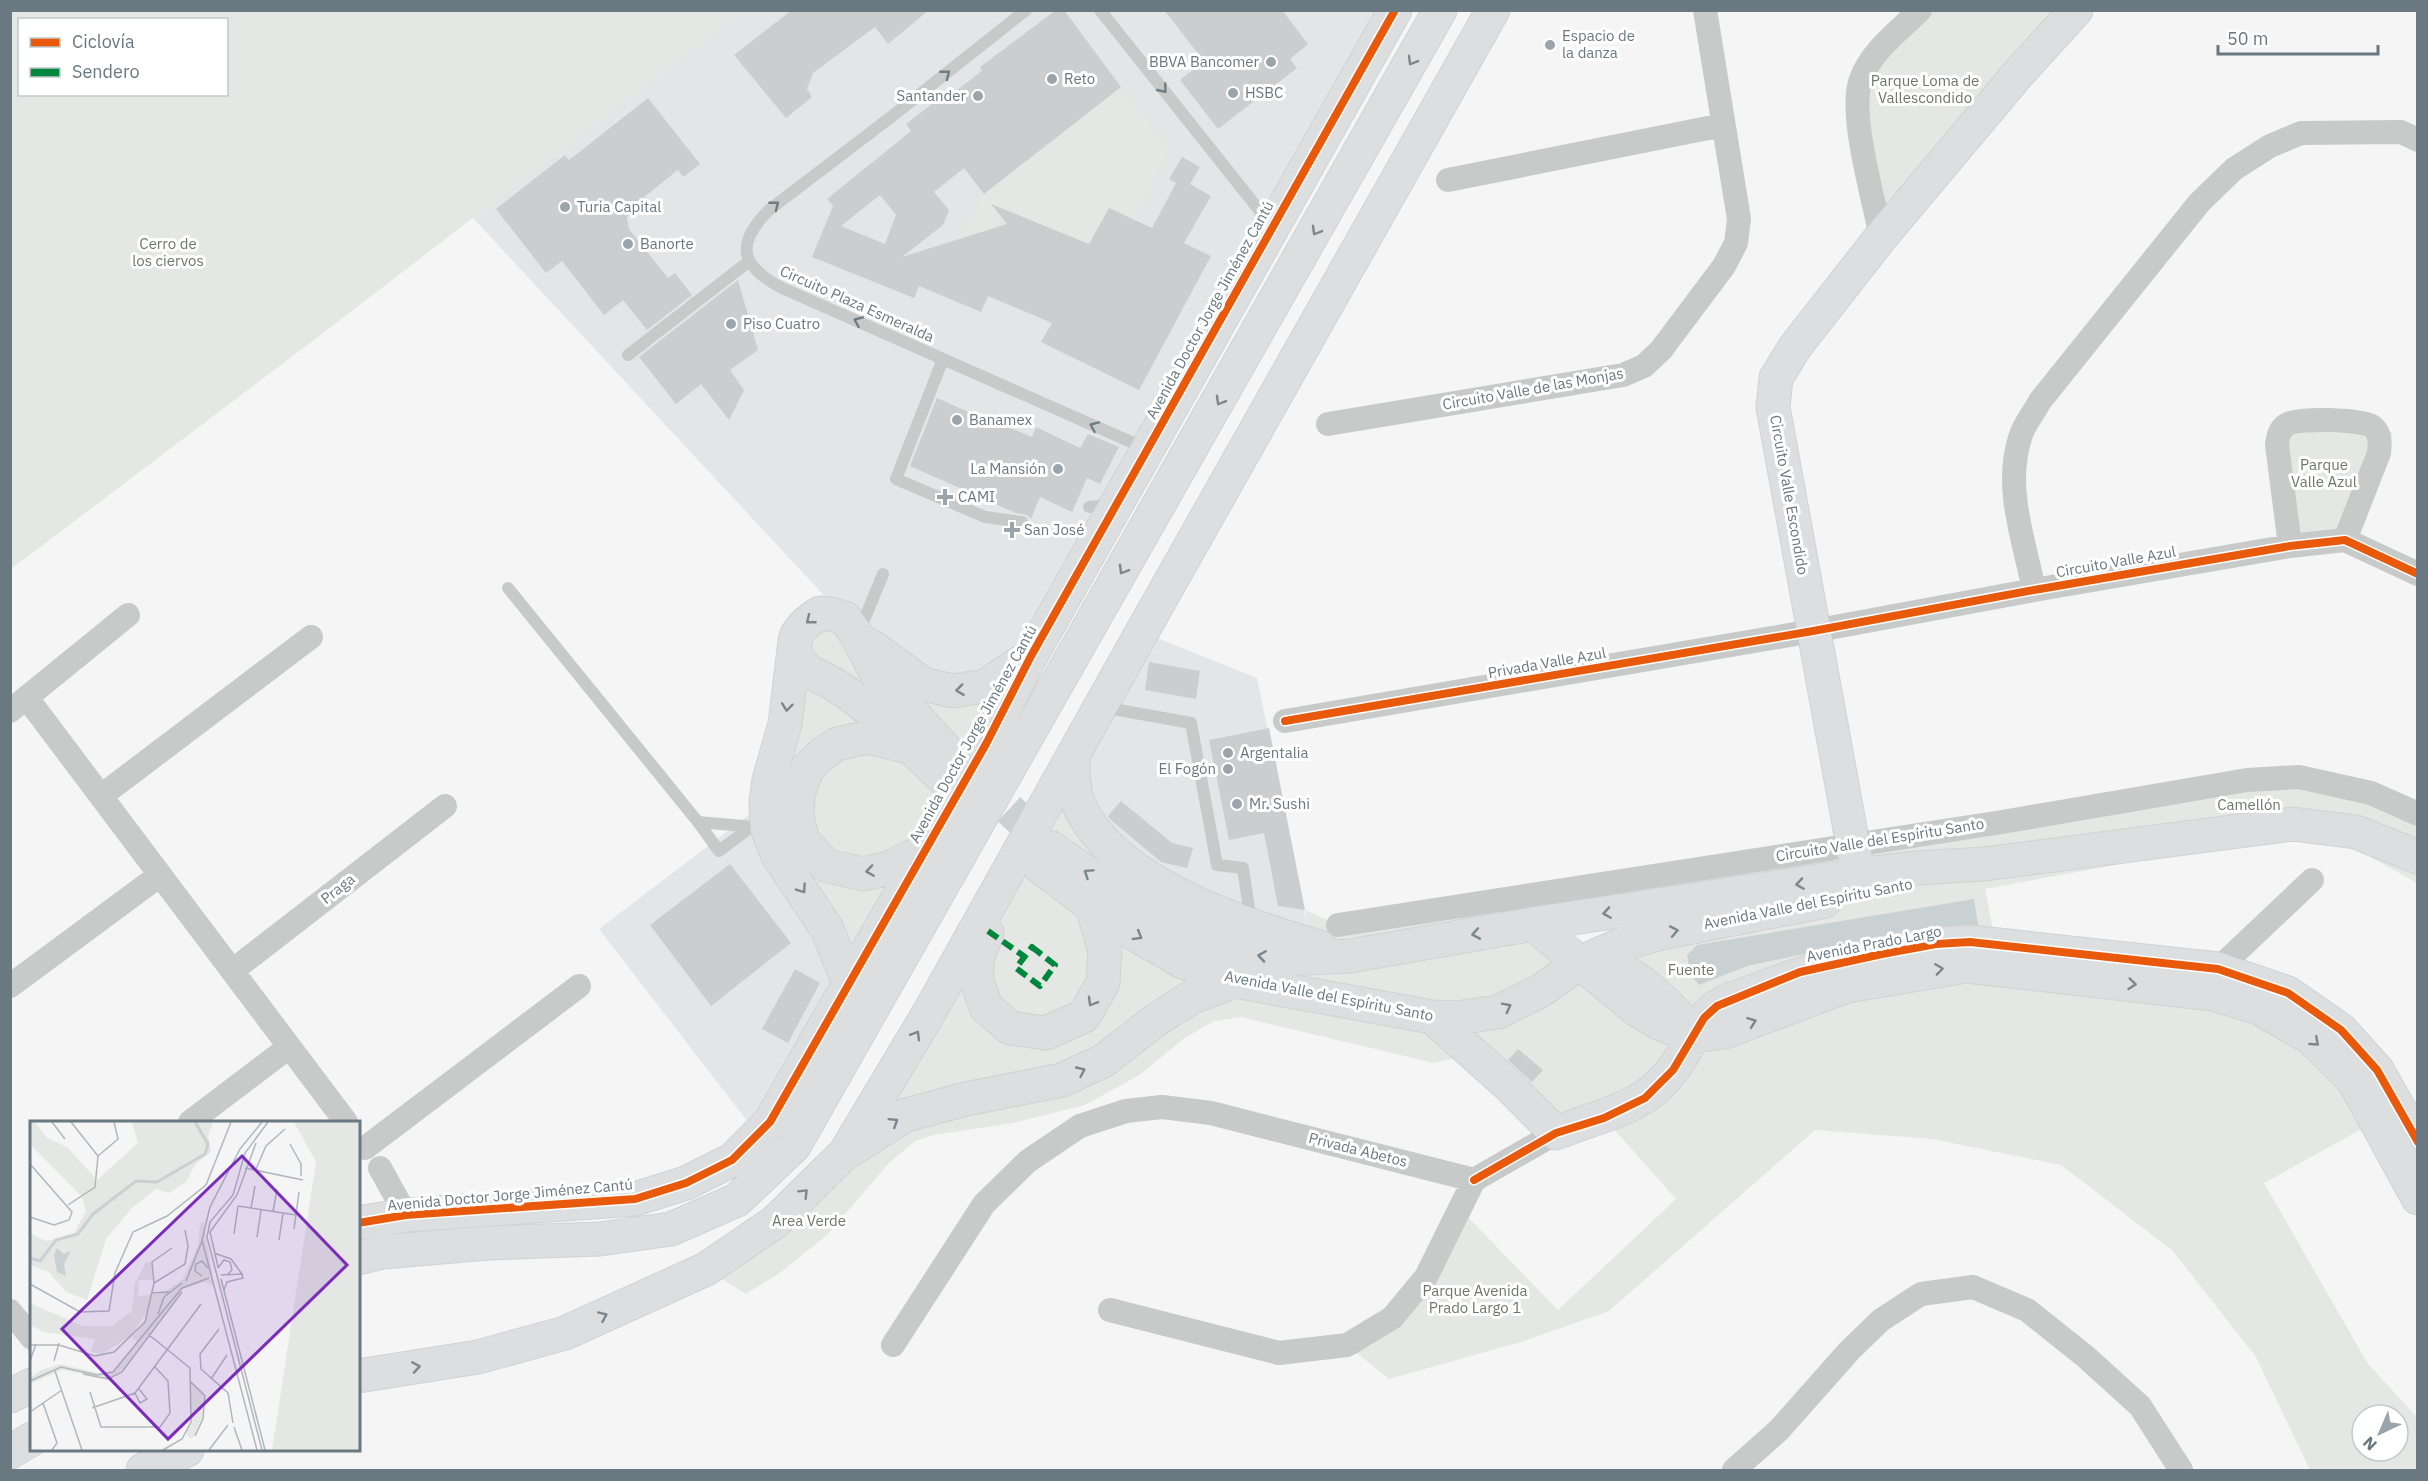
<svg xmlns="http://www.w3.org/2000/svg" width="2428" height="1481" font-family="'IBM Plex Sans',sans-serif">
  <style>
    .built { fill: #e4e5e6 }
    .green { fill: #e4e7e3; fill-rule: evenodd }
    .water { fill: #cad1d3 }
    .building { fill: #cccdce; fill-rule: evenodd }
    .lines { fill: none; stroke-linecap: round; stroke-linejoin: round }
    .secondary-tunnel { stroke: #cbd0d2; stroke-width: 33; stroke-dasharray: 33 16; stroke-linecap: butt }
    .secondary-casing { stroke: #d1d2d2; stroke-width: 35 }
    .lane { stroke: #c8caca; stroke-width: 12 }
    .street { stroke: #c8caca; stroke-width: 24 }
    .secondary { stroke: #dddedf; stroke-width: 33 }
    .quiet { stroke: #00873e; stroke-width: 6; stroke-dasharray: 12 6; stroke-linecap: butt }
    .cycleway-casing { stroke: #fff; stroke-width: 11 }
    .cycleway { stroke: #e8590c; stroke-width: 8 }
    .oneway { stroke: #7a878f }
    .oneway2 { stroke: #6e7c85 }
    .poi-dot { fill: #9aa4aa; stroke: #fff; stroke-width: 2 }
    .labels { text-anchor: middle; stroke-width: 6; stroke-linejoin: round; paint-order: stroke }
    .poi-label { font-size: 15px; fill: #697881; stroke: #fff; text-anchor: start }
    .park-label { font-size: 15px; fill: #6c7967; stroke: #fff }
    .street-label { font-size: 15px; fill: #697881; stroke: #fff }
    .inset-river { fill: none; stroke: #cad1d3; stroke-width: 3 }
    .inset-road { fill: none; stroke: #b0b8bc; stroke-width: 1.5 }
    .view { fill: #7b2cbf; fill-opacity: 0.15; stroke: #7b2cbf; stroke-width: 3 }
    .inset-edge { fill: none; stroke: #697881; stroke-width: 3 }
  </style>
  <rect width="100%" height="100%" fill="#f5f5f5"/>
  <path class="built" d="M742 11H1395L1031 656 952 691 845 618 473 218Z
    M1142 632 1257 678 1311 945 1204 908 1080 806 1088 728Z
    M766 802 849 983 758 1135 599 929Z"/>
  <path class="green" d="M11 10H742V11L314 340 11 569ZM20 20H226V94H20Z
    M1920 11H2076L1881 237 1861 80Z
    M1121 87 1170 148 1135 220 1109 208 1089 244 1004 209 996 227 956 240 984 194Z
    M2269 427 2393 432 2344 539 2292 543Z
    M810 619 952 691 1031 656 849 983 766 802Z
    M1073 758 1112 848 1310 944 1305 910 1338 925 2299 777 2417 814V883L2351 846 2296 835 2235 843 1985 889 1996 945 1931 970 2168 988 2311 1038 2371 1124 2264 1183 2368 1364 2417 1417V1470H2310L2256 1357 2173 1251 2061 1165 1932 1139 1815 1130 1609 1311 1521 1342 1389 1379 1347 1345 1392 1318 1460 1209 1558 1310 1676 1199 1604 1118 1573 1127 1474 1053 1434 1063 1241 1017 1214 1021 1183 1039 1141 1074 1085 1105 1013 1123 934 1135 915 1141 889 1163 827 1235 781 1272 746 1294 706 1269 845 1153ZM1918 883 1661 933 1580 963 1534 924ZM2362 1415H2398V1451H2362Z"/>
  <path class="water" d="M1974 899 1979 931 1958 926 1930 927 1747 966 1699 985 1690 974 1687 955 1697 945Z"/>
  <path class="building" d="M792 10H929L888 44 875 27 813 73 807 89 812 97 786 118 734 55Z
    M1056 10H1064L1121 87 984 194 964 168 934 192 949 210 943 225 902 257 1007 224 991 204 1089 244 1109 208 1152 228 1176 183 1169 179 1182 157 1200 167 1190 184 1211 196 1184 243 1211 256 1139 390 1041 342 1052 323 988 296 981 312 919 286 914 298 812 257 833 206 827 199 911 131 906 124 937 100 940 103 982 71 980 67ZM880 195 896 215 885 244 841 226Z
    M1164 10H1282L1308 44 1290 59 1297 68 1218 129 1180 80 1204 61Z
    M648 98 700 164 683 177 678 170 634 205 627 218 629 229 668 278 675 273 692 295 647 330 623 300 604 315 562 261 546 273 496 209 565 155 569 160Z
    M738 280 758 350 730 370 744 390 729 420 701 384 676 404 639 357Z
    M937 398 1000 426 1001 424 1032 437 1036 427 1080 448 1088 434 1119 447 1100 484 1087 478 1072 512 1040 497 1031 519 1027 515 1016 513 910 466Z
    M1149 662 1200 671 1196 699 1145 690Z
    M1269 728 1305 910 1278 906 1264 833 1229 840 1209 740Z
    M1121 801 1172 843 1193 848 1187 868 1161 862 1111 820 1108 816Z
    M730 864 791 943 711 1006 650 925Z
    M795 969 820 983 788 1043 762 1029Z
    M1518 1049 1543 1070 1532 1082 1508 1060Z"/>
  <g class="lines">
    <path class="secondary-tunnel" d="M973 776 1051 848"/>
    <defs>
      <path id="secondary" d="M871 646 923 684 952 691 985 686 1030 656
        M794 649 785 724 769 780 766 802 767 828 777 854 827 929 849 983
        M909 747 868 737 837 744 822 754 807 769 798 794 797 817 803 841 827 866 864 874 888 868 924 851
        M1073 758C1073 774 1073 792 1080 807 1115 883 1245 926 1320 947
        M947 782C913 750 874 709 835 685 819 675 798 671 795 649 792 633 807 621 820 613L831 614 845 618 857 636 877 674 958 763
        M1051 848 1138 907 1205 942 1262 957 1304 958 1350 956 1533 924 1857 875 1917 868 1984 864 2293 824 2356 832 2418 857
        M1039 866 1092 906 1136 935 1181 961 1235 981 1432 1017 1456 1018 1498 1012 1542 990 1579 963 1620 945 1661 933 1825 901
        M1857 867 1773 407 1776 378 1795 347 1881 237 2017 75 2076 10
        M1533 924 1637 1010 1663 1025 1695 1036 1724 1032 1847 986 1966 966 2213 994 2259 1008 2311 1038 2354 1081 2418 1198
        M987 933 978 956 976 978 986 1007 1010 1028 1046 1033 1084 1016 1103 983 1105 951 1092 906
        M1590 964C1596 965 1603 965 1609 966 1634 971 1667 1003 1684 1022
        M1432 1017 1507 1084 1556 1133C1601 1114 1643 1111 1674 1068 1688 1049 1697 1023 1715 1008 1724 1000 1741 996 1752 992 1821 964 1896 946 1970 942L2218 969 2288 993 2341 1030 2377 1070 2418 1142
        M849 1151 906 1115 966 1099 1062 1080 1103 1061 1156 1020 1192 997 1235 981
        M358 1223 406 1215 635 1199 686 1183 732 1160 770 1122 986 744 1031 656 1395 10
        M358 1258 383 1252 488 1243 600 1239 671 1229 737 1200 794 1146 1440 10
        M358 1376 478 1357 565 1333 706 1269 775 1222 845 1153 930 1011 1142 632 1493 10
        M10 1396 32 1385
        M10 1452 32 1439
        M143 1470 187 1450"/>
    </defs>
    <use href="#secondary" class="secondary-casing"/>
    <path class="lane" d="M1026 10 891 117 769 210C735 244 740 266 782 288L1147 449
      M1100 10 1271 225
      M628 355 748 262
      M943 359 896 479 985 517 1022 522
      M1089 507 1112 505
      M508 588 698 822
      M859 632 883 574
      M1102 707 1191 723 1217 865 1243 868 1251 922
      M751 827 719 851 698 822 766 828"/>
    <path class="street" d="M1448 180 1723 125
      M1881 237C1874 200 1848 112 1861 79 1871 51 1899 31 1920 10
      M1328 424 1623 375 1644 366 1661 350 1724 266 1736 243 1739 219 1705 10
      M2290 546 2277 445C2278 437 2279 430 2286 425 2295 417 2363 419 2373 427 2381 434 2380 444 2379 453L2345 540
      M2034 590C2024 540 2004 488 2020 438 2023 425 2034 413 2040 401L2199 203 2234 169 2270 146 2301 133 2401 132 2418 140
      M27 698 346 1122
      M10 711 128 615
      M1285 721 1813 631 2034 590 2290 546 2345 540 2418 574
      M101 796 311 637
      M1338 925 2002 822 2247 780 2299 777 2371 793 2418 814
      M2218 969 2312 880
      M232 971 445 806
      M10 986 160 875
      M190 1122 289 1047
      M365 1148 579 986
      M380 1168 406 1215
      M1474 1180 1556 1133
      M1110 1310 1279 1353 1347 1345 1392 1318 1426 1277 1474 1180
      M10 1311 32 1338
      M893 1345 984 1204 1028 1161 1080 1126 1126 1111 1162 1107 1211 1113 1474 1180
      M1734 1470 1779 1430 1849 1351 1881 1320 1921 1294 1973 1287 2027 1310 2086 1357 2140 1406 2181 1470"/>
    <use href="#secondary" class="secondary"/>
    <path class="quiet" d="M988 931 1025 957
      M1032 947 1055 965 1040 986 1016 968Z"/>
    <defs>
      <path id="cycleway" d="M1285 721 1813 631 2034 590 2290 546 2345 540 2418 574
        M1474 1180 1556 1133 1604 1118 1645 1098 1673 1070 1704 1018 1717 1006 1800 972 1882 954 1936 944 1970 942 2218 969 2288 993 2341 1030 2377 1070 2418 1142
        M358 1223 406 1215 635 1199 686 1183 732 1160 770 1122 986 744 1031 656 1395 10"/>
    </defs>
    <use href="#cycleway" class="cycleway-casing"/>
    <use href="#cycleway" class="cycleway"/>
  </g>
  <defs><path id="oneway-chevron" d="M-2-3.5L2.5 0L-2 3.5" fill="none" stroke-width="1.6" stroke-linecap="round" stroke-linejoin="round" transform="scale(1.5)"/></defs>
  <g class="oneway">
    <use href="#oneway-chevron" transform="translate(1412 61) rotate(120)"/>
    <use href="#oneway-chevron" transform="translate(1316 231) rotate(120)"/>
    <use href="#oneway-chevron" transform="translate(1220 401) rotate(120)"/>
    <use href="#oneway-chevron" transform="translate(1123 570) rotate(120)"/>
    <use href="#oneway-chevron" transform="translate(810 620) rotate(142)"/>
    <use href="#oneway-chevron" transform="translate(960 690) rotate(173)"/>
    <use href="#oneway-chevron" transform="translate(787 707) rotate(97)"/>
    <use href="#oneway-chevron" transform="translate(870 871) rotate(171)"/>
    <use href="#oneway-chevron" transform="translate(1088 873) rotate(-146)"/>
    <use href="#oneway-chevron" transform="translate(1800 884) rotate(171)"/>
    <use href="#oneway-chevron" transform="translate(802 889) rotate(55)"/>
    <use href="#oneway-chevron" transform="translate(1607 913) rotate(171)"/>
    <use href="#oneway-chevron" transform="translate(1674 931) rotate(-11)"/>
    <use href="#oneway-chevron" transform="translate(1476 934) rotate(170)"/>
    <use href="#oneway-chevron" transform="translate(1138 936) rotate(31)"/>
    <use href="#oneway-chevron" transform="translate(1262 956) rotate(-171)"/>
    <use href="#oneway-chevron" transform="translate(1939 969) rotate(-8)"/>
    <use href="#oneway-chevron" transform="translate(2132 984) rotate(6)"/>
    <use href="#oneway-chevron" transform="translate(1092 1002) rotate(120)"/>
    <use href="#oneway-chevron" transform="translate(1507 1007) rotate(-27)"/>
    <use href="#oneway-chevron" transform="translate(1752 1022) rotate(-20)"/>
    <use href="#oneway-chevron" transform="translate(916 1035) rotate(-59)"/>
    <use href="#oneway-chevron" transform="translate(2315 1042) rotate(41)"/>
    <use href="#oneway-chevron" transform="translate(1081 1071) rotate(-25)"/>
    <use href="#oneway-chevron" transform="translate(894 1122) rotate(-32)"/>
    <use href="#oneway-chevron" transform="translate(804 1193) rotate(-45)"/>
    <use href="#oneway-chevron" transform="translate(603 1316) rotate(-24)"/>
    <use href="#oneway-chevron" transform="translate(416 1367) rotate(-9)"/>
  </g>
  <g class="oneway2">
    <use href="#oneway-chevron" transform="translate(946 74) rotate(-38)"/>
    <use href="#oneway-chevron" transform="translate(1163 89) rotate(51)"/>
    <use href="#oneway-chevron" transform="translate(775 205) rotate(-38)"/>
    <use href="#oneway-chevron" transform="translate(858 321) rotate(-156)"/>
    <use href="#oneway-chevron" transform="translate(1094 426) rotate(-156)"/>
  </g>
  <g class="poi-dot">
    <circle cx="1550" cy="45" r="6"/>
    <circle cx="1271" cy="62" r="6"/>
    <circle cx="1052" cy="79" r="6"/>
    <circle cx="1233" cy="93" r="6"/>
    <circle cx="978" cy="96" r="6"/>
    <circle cx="565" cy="207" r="6"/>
    <circle cx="628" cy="244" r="6"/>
    <circle cx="731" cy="324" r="6"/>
    <circle cx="957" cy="420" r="6"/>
    <circle cx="1058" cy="469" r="6"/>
    <path d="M942 488h6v6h6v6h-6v6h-6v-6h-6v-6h6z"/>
    <path d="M1009 521h6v6h6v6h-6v6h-6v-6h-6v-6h6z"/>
    <circle cx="1228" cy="753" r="6"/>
    <circle cx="1228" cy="769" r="6"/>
    <circle cx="1237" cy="804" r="6"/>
  </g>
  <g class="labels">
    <g class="poi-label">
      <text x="1562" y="41">Espacio de<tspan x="1562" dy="17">la danza</tspan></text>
      <text x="1259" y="67" text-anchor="end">BBVA Bancomer</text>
      <text x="1064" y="84">Reto</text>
      <text x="1245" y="98">HSBC</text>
      <text x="966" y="101" text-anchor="end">Santander</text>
      <text x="577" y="212">Turia Capital</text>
      <text x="640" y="249">Banorte</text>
      <text x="743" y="329">Piso Cuatro</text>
      <text x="969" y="425">Banamex</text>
      <text x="1046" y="474" text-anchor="end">La Mansión</text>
      <text x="958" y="502">CAMI</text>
      <text x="1024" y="535">San José</text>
      <text x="1240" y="758">Argentalia</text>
      <text x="1216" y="774" text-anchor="end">El Fogón</text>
      <text x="1249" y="809">Mr. Sushi</text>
    </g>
    <g class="park-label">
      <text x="1925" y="86">Parque Loma de<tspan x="1925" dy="17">Vallescondido</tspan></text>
      <text x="168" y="249">Cerro de<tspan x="168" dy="17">los ciervos</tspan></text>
      <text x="2324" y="470">Parque<tspan x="2324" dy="17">Valle Azul</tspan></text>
      <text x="2249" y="810">Camellón</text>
      <text x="1691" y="975">Fuente</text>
      <text x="809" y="1226">Area Verde</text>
      <text x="1475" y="1296">Parque Avenida<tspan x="1475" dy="17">Prado Largo 1</tspan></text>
    </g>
    <g class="street-label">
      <text transform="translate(857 304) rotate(24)" y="5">Circuito Plaza Esmeralda</text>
      <text transform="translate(1210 310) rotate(-61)" y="5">Avenida Doctor Jorge Jiménez Cantú</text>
      <text transform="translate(1533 389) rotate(-10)" y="5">Circuito Valle de las Monjas</text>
      <text transform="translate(1789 495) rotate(80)" y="5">Circuito Valle Escondido</text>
      <text transform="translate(2116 562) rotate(-10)" y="5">Circuito Valle Azul</text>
      <text transform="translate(1547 663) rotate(-10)" y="5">Privada Valle Azul</text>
      <text transform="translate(973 734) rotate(-61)" y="5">Avenida Doctor Jorge Jiménez Cantú</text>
      <text transform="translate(1880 840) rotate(-9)" y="5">Circuito Valle del Espíritu Santo</text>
      <text transform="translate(338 889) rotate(-38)" y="5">Praga</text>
      <text transform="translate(1808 904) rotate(-11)" y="5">Avenida Valle del Espíritu Santo</text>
      <text transform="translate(1874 944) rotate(-11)" y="5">Avenida Prado Largo</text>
      <text transform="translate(1329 996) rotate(11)" y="5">Avenida Valle del Espíritu Santo</text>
      <text transform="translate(1358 1150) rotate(14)" y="5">Privada Abetos</text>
      <text transform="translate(510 1195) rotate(-5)" y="5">Avenida Doctor Jorge Jiménez Cantú</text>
    </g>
  </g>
  <g transform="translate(30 1121)">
    <rect width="330" height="330" fill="#f5f5f5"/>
    <path d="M0 1H5L17 17 37 26 67 59 108 22 102 1H183L178 15 181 31 166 42 156 61 139 72 126 68 102 87 76 118 57 179 36 171 19 151 0 144V113L17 120 44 112 56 90 52 76 0 23ZM264 1H328L330 5V329H242L286 41ZM174 101 184 165 174 161 153 168 95 247 78 258 32 249 0 263V257L11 249 31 243 68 252 83 250 107 220 102 217 115 201 116 191 103 213 72 233 61 231 65 218 14 211 0 204V182L53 205H82L102 190 105 162 116 141H122L123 159H109L108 175 133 172 153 158 168 125 170 102ZM161 261 174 271V295L165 314 160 318 156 312 161 301Z" fill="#e4e7e3"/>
    <path d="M27 127 34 133 41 130 34 143 36 155 27 151 24 134Z" fill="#cad1d3"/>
    <path class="inset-river" d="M0 137 10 140 26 119 48 113 63 93 106 60 127 61 175 33 178 23 165 1"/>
    <path class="inset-road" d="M22 1 35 18M41 1 68 35M260 23 271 43V55M68 35 88 18 84 1M0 43 42 91 39 99 24 104 0 96M215 47 273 59M226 48 236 25 255 8M38 84 65 66 68 35M208 85 266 94M221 87 225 65M243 91 247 68M264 108 269 71M204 113 208 85M227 116 231 89M249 119 253 92M184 132 201 138 212 153M188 146 180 111 207 74 226 22M188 147 194 139 200 141 202 149 197 154M191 154 212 153 213 157 209 158M172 155 165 150 166 143 172 140 178 147M191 158 235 329M156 160 172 120M124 162 155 143 158 125 155 109M124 162 122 141 142 127M0 163 50 191 79 190 85 152 103 111 137 95 176 64 201 1M194 169 197 161 209 158M121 172 139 171M128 193 134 176 152 162M189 208 170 233 171 248 198 272 203 302M118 213 160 247 161 301 152 318 133 329M0 224H29L65 235 84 231 115 201 124 162M0 240 6 223M24 240 29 222M25 250 52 329M53 253 78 258 92 251 152 171M181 258 197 234M0 260 31 246 67 254 83 251 152 167 179 157M161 261 175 275 173 298 165 315M60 271 71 306H130L140 292 138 260 125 246M105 272 110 282 117 278 109 268M13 282 27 322 22 329M62 287 105 272 171 183M0 291 32 269M204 306 212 329M179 329 198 304M227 329 172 119 180 86 210 28 232 1M232 329 177 116 180 101 203 74 215 32 238 1"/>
    <path class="view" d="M212 35 317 144 138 318 32 208Z"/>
    <rect width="330" height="330" class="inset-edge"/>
  </g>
  <rect width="2428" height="1481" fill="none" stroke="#697881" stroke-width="24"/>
  <rect x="18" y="18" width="210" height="78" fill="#ffffff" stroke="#c3c9cd" stroke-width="1.5"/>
  <rect x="30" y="38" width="30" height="9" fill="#e8590c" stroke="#c3c9cd" stroke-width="1.5"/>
  <text x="72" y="48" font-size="18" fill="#697881">Ciclovía</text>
  <rect x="30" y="68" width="30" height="9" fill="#00873e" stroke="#c3c9cd" stroke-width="1.5"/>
  <text x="72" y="78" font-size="18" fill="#697881">Sendero</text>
  <g transform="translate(2380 1433) rotate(224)"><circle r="28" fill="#ffffff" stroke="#c3c9cd" stroke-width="1.5"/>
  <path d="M0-4.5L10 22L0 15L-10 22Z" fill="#9aa4aa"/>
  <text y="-9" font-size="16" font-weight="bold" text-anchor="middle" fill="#697881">N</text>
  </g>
  <path d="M2218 45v9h160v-9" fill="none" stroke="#697881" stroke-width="3"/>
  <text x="2227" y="45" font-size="18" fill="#697881" stroke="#ffffff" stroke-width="4.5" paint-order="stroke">50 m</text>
</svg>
